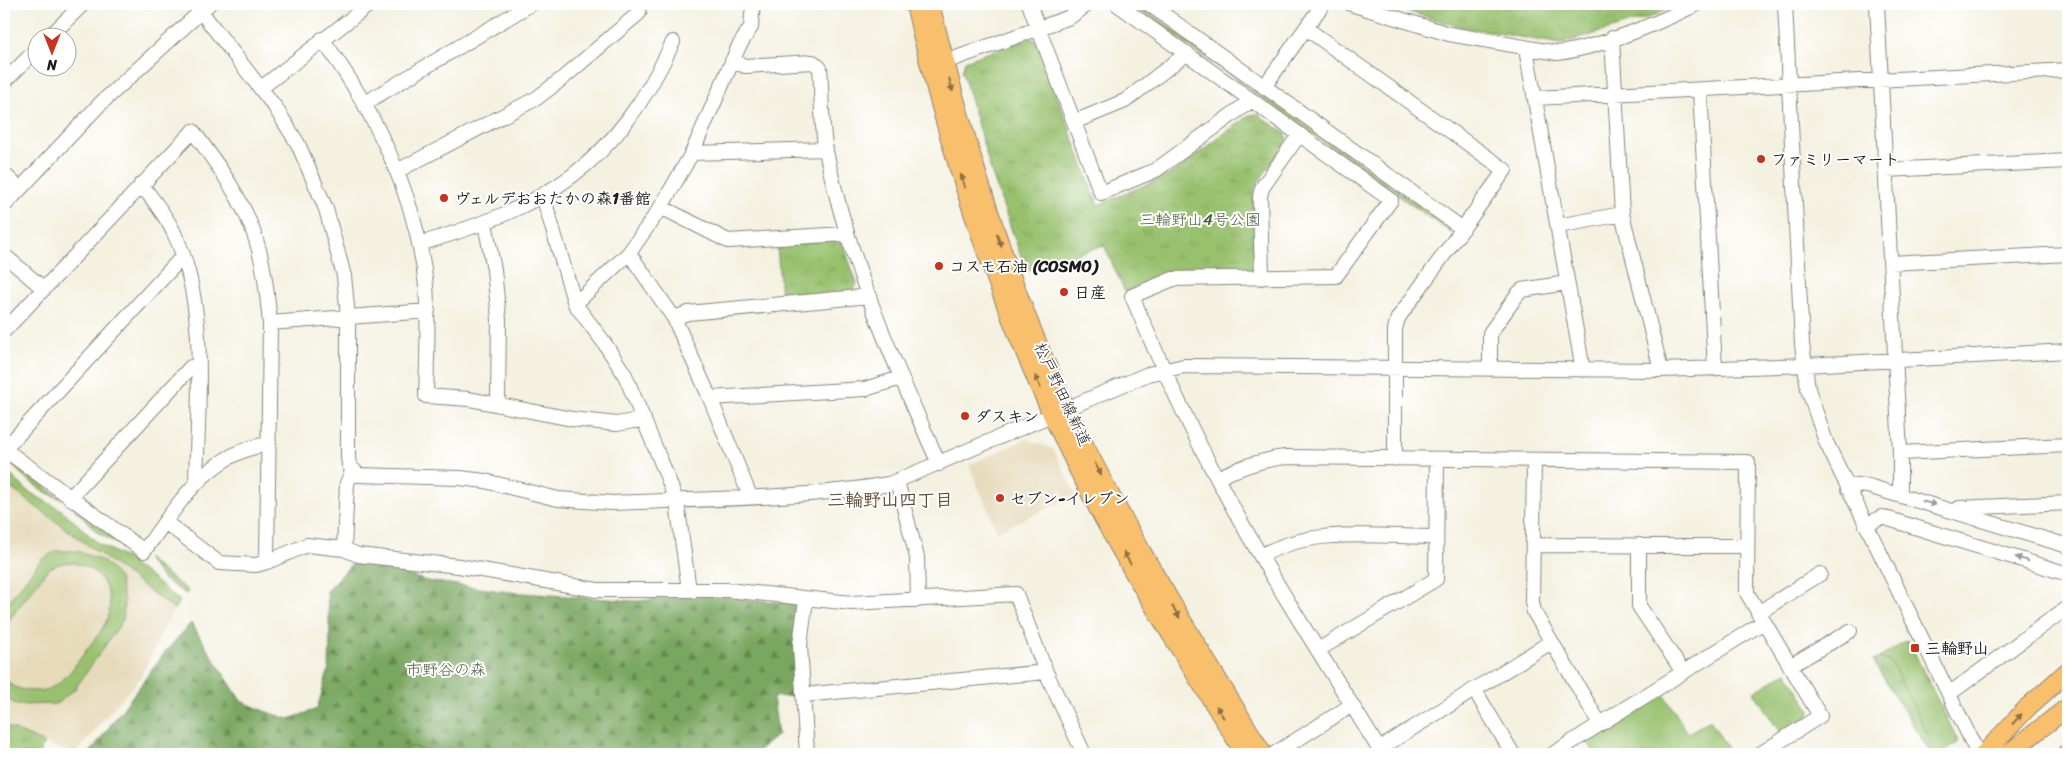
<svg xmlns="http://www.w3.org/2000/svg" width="2072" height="758" font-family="Sriracha,'Klee One',sans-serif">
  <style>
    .built { fill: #e6daba }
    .grass { fill: #98c16e; stroke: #5a6e45 }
    .forest { fill: url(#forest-firs); stroke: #4b623e }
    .park { fill: url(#park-tufts); stroke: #5a6e45 }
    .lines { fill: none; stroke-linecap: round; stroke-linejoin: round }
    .minor-casing { stroke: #88867e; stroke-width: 16 }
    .major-casing { stroke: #88867e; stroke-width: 20 }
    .minor { stroke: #fff; stroke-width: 14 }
    .major { stroke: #f8bf6c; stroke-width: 18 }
    .oneway { fill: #8a6e44 }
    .oneway2 { fill: #999 }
    .poi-dot { fill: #c8321e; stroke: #fff; stroke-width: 2 }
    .labels { text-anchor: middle; stroke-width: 4; stroke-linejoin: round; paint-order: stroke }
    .poi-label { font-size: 16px; font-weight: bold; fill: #1c1c1c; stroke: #fff; text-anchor: start }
    .park-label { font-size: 16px; fill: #4e5e3d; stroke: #fff }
    .street-label { font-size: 16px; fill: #1c1c1c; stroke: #fff }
    .neighbourhood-label { font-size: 18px; font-weight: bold; fill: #614d36; stroke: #fff }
  </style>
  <defs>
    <pattern id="forest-firs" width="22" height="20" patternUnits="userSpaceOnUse" patternTransform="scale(1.25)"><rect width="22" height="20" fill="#7aa761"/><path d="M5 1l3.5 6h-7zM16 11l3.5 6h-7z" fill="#63874f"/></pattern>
    <pattern id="park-tufts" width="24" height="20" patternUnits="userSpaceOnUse" patternTransform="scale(1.25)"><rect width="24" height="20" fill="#98c16e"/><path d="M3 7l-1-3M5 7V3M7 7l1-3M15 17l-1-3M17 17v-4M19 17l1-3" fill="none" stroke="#82a55f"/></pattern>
  </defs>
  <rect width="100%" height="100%" fill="#fff"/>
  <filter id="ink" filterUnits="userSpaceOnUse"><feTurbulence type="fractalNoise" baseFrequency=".02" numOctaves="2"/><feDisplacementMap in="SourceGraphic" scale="10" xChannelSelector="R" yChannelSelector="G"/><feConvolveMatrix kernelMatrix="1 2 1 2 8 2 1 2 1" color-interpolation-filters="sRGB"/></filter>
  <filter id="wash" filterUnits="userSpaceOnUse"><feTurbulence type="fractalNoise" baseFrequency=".0096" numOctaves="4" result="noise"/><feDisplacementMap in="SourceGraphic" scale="20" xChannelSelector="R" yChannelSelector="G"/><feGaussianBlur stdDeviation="1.12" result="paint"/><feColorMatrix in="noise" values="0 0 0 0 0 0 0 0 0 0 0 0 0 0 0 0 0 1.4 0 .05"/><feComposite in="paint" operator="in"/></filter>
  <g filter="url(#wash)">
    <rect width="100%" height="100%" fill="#f4f1e0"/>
    <path class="built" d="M1026 439 1053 449 1076 496 997 531 969 465Z
      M4 483 174 609 140 678 74 754 38 741 4 725Z"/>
    <path class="grass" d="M6 458 62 499C39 492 22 476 6 458Z
      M4 469 29 492 63 511 99 544 131 561 135 567C149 573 166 592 180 601L174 609 4 483Z
      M72 506 135 553 98 533Z
      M56 551H77L103 561 119 578 124 601 123 620 74 690 56 704 17 705 4 697V678C9 685 17 689 26 690 56 696 69 674 85 652 91 643 100 634 105 624 116 603 106 576 86 567 71 560 60 562 47 570L4 627V607L41 560Z
      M146 558 188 591 186 594 163 579Z
      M1908 640 1957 739 1958 743 1937 754 1891 662 1879 658Z
      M1787 672 1810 710 1809 716 1780 733 1754 692Z
      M1663 693 1688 733 1710 720 1731 754H1595L1587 741Z
      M412 747 430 754H403L401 751Z"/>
    <path class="forest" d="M356 559 427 581 509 592 636 601 707 595 795 604 800 609 795 643 796 696 773 697 778 735 754 754H430L412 747 401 751 403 754H89L166 651 191 623 241 701 264 711 289 719 317 709 329 668 330 636 327 591Z"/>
    <path class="park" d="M1129 4H1138L1451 228V233Z
      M1383 4H1678L1654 16 1561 44 1461 27Z
      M1029 38 1036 40 1098 205 1171 174 1249 115 1257 114 1285 133 1288 139 1255 187 1253 195 1254 268 1249 272H1173L1125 292 1104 245 1026 271 993 177 962 71 965 61Z
      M835 240 843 244 857 284 851 291 781 296 777 245Z
      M1879 658 1891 662 1933 744 1936 754H1931L1873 661Z
      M4 725 44 743 39 754H4Z"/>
  </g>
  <g filter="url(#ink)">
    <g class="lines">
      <defs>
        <path id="minor" d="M195 4 275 107 298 144 326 209 344 276 348 317V457L349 465 358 475 460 478 485 481 558 499 613 503C702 499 802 499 889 484L1148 374 1184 366 1661 370 1805 365 2068 351
          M753 4 751 27 739 46 692 153 661 207 629 253 575 304 603 341 625 375 667 476 677 503 689 590H727L852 603 1016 594 1046 672 1084 754
          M1029 4 1101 193 1156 170 1252 100
          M1117 4 1391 200 1336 276 1173 279 1132 296C1158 358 1185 419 1217 478 1267 573 1327 663 1382 754
          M1149 4 1463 229
          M1351 4 1449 34 1558 53C1602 47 1656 24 1697 4
          M1785 4 1802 344 1808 389 1826 442 1978 754
          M1877 4 1900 453V488L1898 494
          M1307 29 1505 170 1398 318 1395 329V459
          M48 38 83 4
          M1612 38 1622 214 1661 370
          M322 39C374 110 417 196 426 286 429 322 427 359 426 396L469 399 572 419 617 424 644 419
          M1526 49 1583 370
          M732 61 745 66 813 62 820 68C822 95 821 125 826 151 848 260 894 363 939 464
          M945 62 1070 17 1088 4
          M4 82 38 48
          M1264 87 1323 4
          M261 88 370 4
          M1700 90 1715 369
          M1536 98 2068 70
          M365 103 531 4
          M1074 122 1125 101 1187 53
          M692 153 826 149
          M1885 170 2068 161
          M397 171 537 98 563 78 639 13
          M4 174 20 189
          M141 184C152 199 165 214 173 231 209 302 198 404 196 481
          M543 196 575 304
          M4 206 100 104 209 4
          M661 207 728 241 846 234
          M485 223 494 270 499 319 498 403
          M1558 226 1622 214
          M419 244C547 206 615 167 673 42
          M629 253 674 318 710 398 750 496
          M4 255 44 289
          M1890 263 2068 254
          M1262 278 1260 197 1262 188 1299 135
          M674 318 688 313 870 296
          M4 331 193 131C217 164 244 200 256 240 265 267 267 295 270 323
          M1490 368V333L1517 295 1522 290 1567 283
          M710 398 865 389 901 378
          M4 449 144 551C177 506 208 452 269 444
          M4 450 183 256
          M1900 453 2068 445
          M1534 460 1532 602 1534 612 1600 724 1764 622
          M352 472 347 483 344 549 358 555 459 566 597 590H689
          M1217 478C1240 467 1260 460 1285 457L1748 462 1747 593 1820 716 1760 754
          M897 481 917 557 918 600
          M1848 489 1856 485 1868 486 2068 546
          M70 498 191 367H198
          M1959 508 2068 503
          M165 522 219 563 256 565 267 562
          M1866 525 1882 517 2068 574
          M1534 545 1747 546
          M1639 545V606L1683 672
          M344 549 307 545 267 562 270 323 428 311
          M1261 556C1311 526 1380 537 1436 537
          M806 599 800 645 807 754
          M1758 613 1820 574
          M1318 650 1436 579 1437 459
          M1790 666 1850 631
          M1474 689 1513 754
          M1949 694 2068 607
          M803 695 1046 672
          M1379 749 1551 642
          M1274 754 1352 705
          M1553 754 1600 724"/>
        <path id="major" d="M915 4C957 188 1021 368 1112 534 1153 609 1201 681 1245 754
          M930 4C962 132 1000 261 1054 382 1113 512 1189 633 1263 754
          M1984 754 2028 707 2068 671
          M2008 754 2068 707
          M2066 754 2068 753"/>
      </defs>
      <use href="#minor" class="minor-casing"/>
      <use href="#major" class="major-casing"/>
      <use href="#minor" class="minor"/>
      <use href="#major" class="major"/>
    </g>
    <defs><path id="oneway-solid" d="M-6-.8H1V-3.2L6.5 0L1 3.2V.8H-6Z" transform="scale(1.25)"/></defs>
    <g class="oneway">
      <use href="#oneway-solid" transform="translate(951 85) rotate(75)"/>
      <use href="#oneway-solid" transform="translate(963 181) rotate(-107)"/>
      <use href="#oneway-solid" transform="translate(999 240) rotate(71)"/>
      <use href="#oneway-solid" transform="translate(1038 382) rotate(-113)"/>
      <use href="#oneway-solid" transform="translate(1098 469) rotate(62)"/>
      <use href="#oneway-solid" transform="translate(1127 558) rotate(-121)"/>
      <use href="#oneway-solid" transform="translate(1176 612) rotate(58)"/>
      <use href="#oneway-solid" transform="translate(1220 712) rotate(-121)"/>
      <use href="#oneway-solid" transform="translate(2017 719) rotate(-47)"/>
    </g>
    <g class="oneway2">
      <use href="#oneway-solid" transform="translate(1929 503) rotate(16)"/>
      <use href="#oneway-solid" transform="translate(2022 559) rotate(-163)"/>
    </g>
  </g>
  <g class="poi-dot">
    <circle cx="1761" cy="159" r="5"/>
    <circle cx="444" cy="198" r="5"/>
    <circle cx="939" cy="266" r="5"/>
    <circle cx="1064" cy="292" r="5"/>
    <circle cx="965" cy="416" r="5"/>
    <circle cx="1000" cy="498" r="5"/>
    <rect x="1910" y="643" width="10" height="10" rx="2.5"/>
  </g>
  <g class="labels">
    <g class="poi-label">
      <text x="1771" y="165">ファミリーマート</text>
      <text x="454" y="204">ヴェルデおおたかの森1番館</text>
      <text x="949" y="272">コスモ石油 (COSMO)</text>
      <text x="1074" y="298">日産</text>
      <text x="975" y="422">ダスキン</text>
      <text x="1010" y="504">セブン-イレブン</text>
      <text x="1925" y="654">三輪野山</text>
    </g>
    <g class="park-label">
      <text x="1200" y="225">三輪野山4号公園</text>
      <text x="446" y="675">市野谷の森</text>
    </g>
    <g class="street-label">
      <text transform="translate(1063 394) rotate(65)" y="6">松戸野田線新道</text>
    </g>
    <g class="neighbourhood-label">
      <text x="890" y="506">三輪野山四丁目</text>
    </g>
  </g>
  <rect width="2072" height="758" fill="none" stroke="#fff" stroke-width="20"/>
  <g transform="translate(52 52) rotate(180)"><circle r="24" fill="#ffffff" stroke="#a4a4a4"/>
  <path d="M0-4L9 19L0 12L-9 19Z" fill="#c8321e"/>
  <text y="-8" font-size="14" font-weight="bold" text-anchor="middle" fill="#1c1c1c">N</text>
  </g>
</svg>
